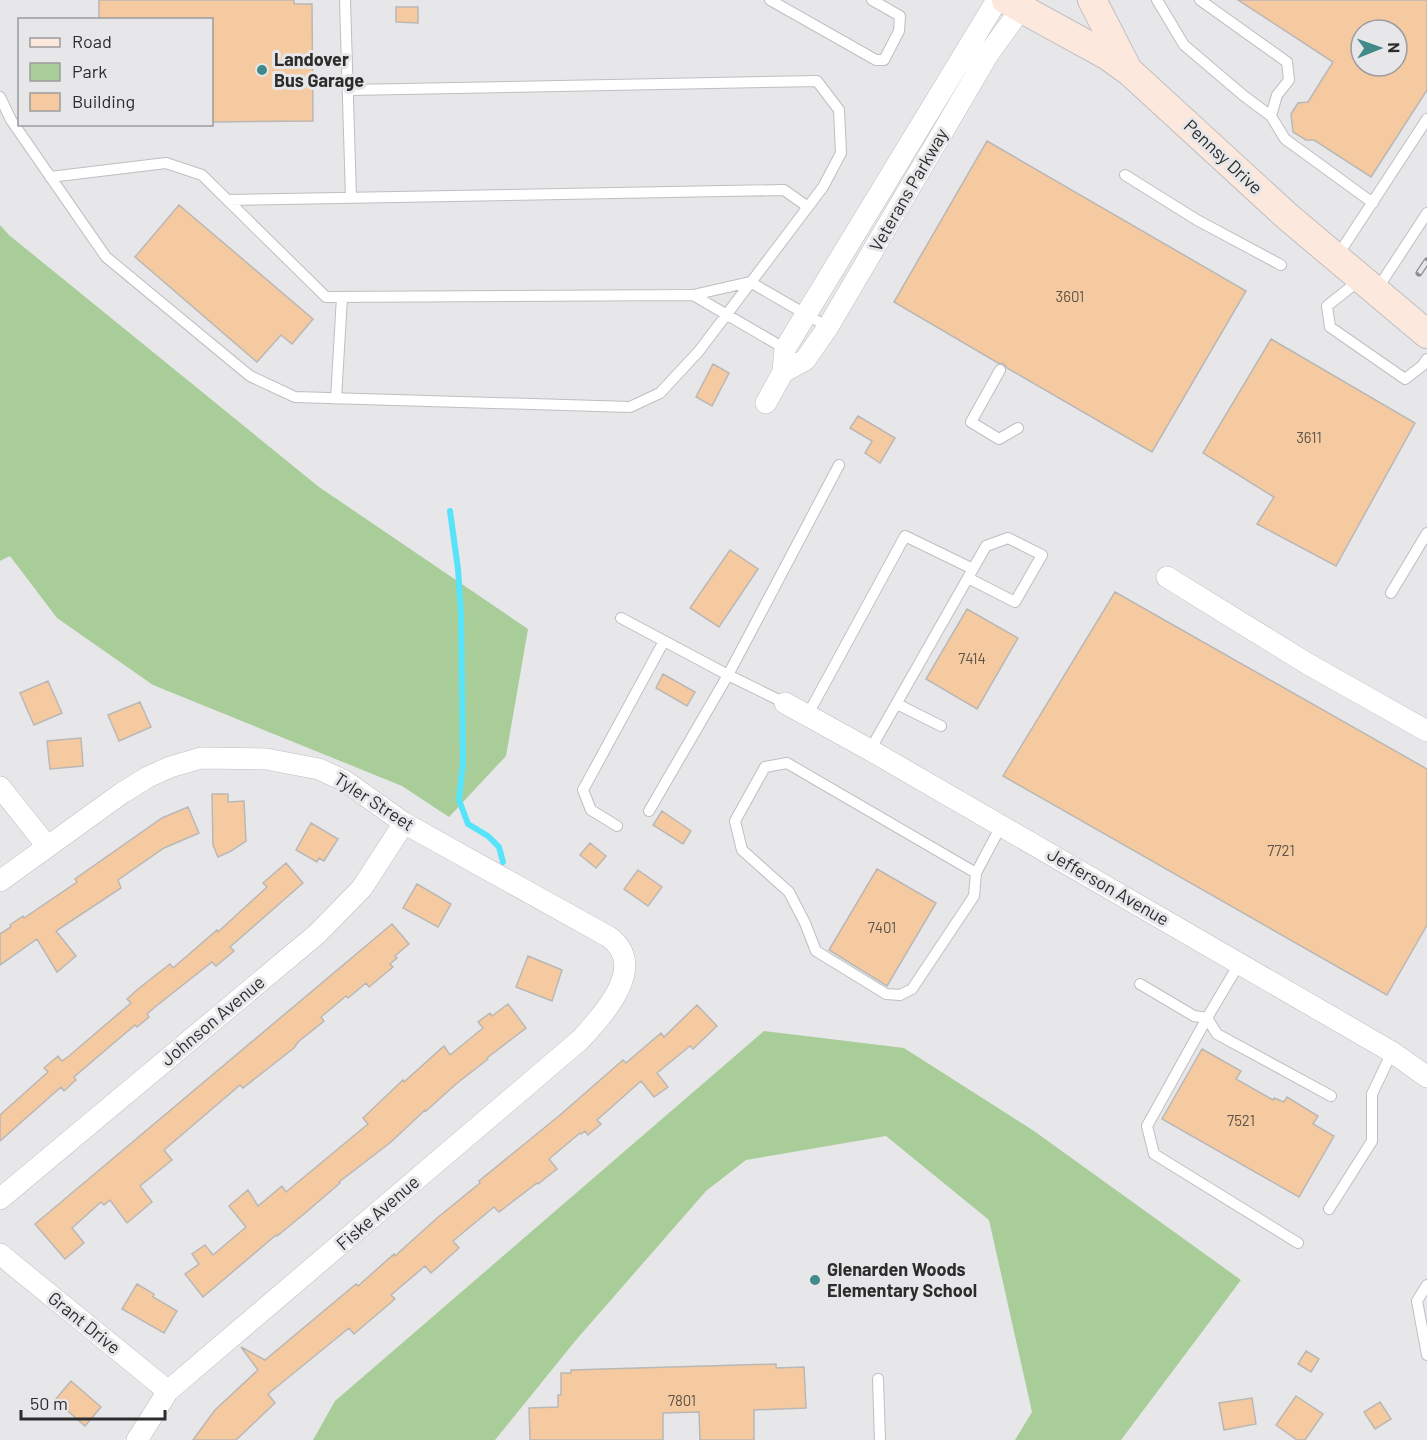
<svg xmlns="http://www.w3.org/2000/svg" width="1427" height="1440" font-family="Barlow,sans-serif">
  <style>
    .green { fill: #a8cd98 }
    .lines { fill: none; stroke-linecap: round; stroke-linejoin: round }
    .stream { stroke: #57e3f9; stroke-width: 6 }
    .building { fill: #f5caa1; stroke: #bab7b5; stroke-width: 1.5; fill-rule: evenodd }
    .lane-casing { stroke: #bfbfc2; stroke-width: 12 }
    .street-casing { stroke: #bfbfc2; stroke-width: 22 }
    .secondary-casing { stroke: #bfbfc2; stroke-width: 30 }
    .lane { stroke: #fff; stroke-width: 10 }
    .street { stroke: #fff; stroke-width: 21 }
    .secondary { stroke: #fde8dd; stroke-width: 28 }
    .rail-casing { stroke: #8e8e90; stroke-width: 7 }
    .rail { stroke: #e7e7ea; stroke-width: 4.5; stroke-dasharray: 14; stroke-linecap: butt }
    .poi-dot { fill: #418a89; stroke: #e7e7ea; stroke-width: 2 }
    .labels { text-anchor: middle; stroke-width: 6; stroke-linejoin: round; paint-order: stroke }
    .number-label { font-size: 15px; fill: #5e544a }
    .poi-label { font-size: 18px; font-weight: bold; fill: #2c2c2d; stroke: #e7e7ea; text-anchor: start }
    .street-label { font-size: 18px; fill: #2c2c2d; stroke: #e7e7ea }
  </style>
  <rect width="100%" height="100%" fill="#e7e7ea"/>
  <path class="green" d="M0 225 9 235 319 487 528 629 506 756 449 817 402 786 153 685 57 618 10 556 0 561Z
    M764 1031 904 1048 1034 1131 1241 1280 1121 1440H1015L1032 1412 989 1220 886 1136 746 1160 706 1191 576 1340 495 1440H313L335 1401Z"/>
  <g class="lines">
    <path class="stream" d="M450 511 458 569 461 614 463 763 459 800 468 824 488 836 499 847 503 862"/>
  </g>
  <path class="building" d="M99 0H294V4H312L313 121 212 122V20H99Z
    M1238 0H1427V90L1371 177 1314 140H1306L1293 132 1291 114 1298 103 1308 102 1333 62ZM1361 30H1397V66H1361Z
    M396 7H418V23L396 22Z
    M987 141 1246 291 1152 452 1007 368 1004 364 998 363 894 302Z
    M179 205 313 319 292 344 281 335 257 362 135 257Z
    M1271 339 1415 423 1336 566 1257 524 1274 497 1203 453Z
    M713 364 729 373 712 406 696 397Z
    M858 416 895 438 880 463 865 453 872 441 850 428Z
    M730 550 758 569 719 627 690 608Z
    M1115 592 1427 769V925L1387 995 1003 776Z
    M967 609 1018 638 977 709 926 679Z
    M663 674 695 692 687 706 656 688Z
    M48 681 62 713 34 725 20 693Z
    M140 702 151 727 119 741 108 715Z
    M81 738 83 766 50 769 47 741Z
    M212 794H228V802L244 801 246 841 231 851 218 857 213 845Z
    M188 807 199 833 164 848 118 880 121 888 56 931 76 956 57 972 37 939 0 965V934L11 927 10 925 23 916 24 918 77 882 75 879 162 818Z
    M662 811 691 831 683 844 653 825Z
    M311 823 338 839 324 861 319 858 317 862 296 850Z
    M590 843 606 856 596 868 580 855Z
    M286 863 303 883 230 947 234 951 216 966 212 962 155 1007 147 1014 149 1017 137 1027 135 1025 74 1077 76 1080 64 1091 61 1087 0 1141V1115L48 1072 44 1068 58 1056 62 1061 69 1056 131 1003 127 999 138 989 170 964 173 968 217 930 218 932 267 887 263 883Z
    M877 869 936 903 887 986 829 950Z
    M638 870 662 887 648 906 624 889Z
    M417 884 451 904 438 927 403 908Z
    M392 924 409 944 395 956 397 958 390 964 393 967 369 987 366 983 348 998 346 996 321 1017 324 1021 298 1042 294 1048 243 1088 240 1085 164 1150 172 1160 140 1186 152 1202 127 1223 110 1200 104 1205 101 1202 72 1228 84 1243 65 1259 35 1224Z
    M528 956 562 970 552 1001 516 987Z
    M508 1004 526 1028 487 1058 488 1059 456 1084 426 1111 425 1110 391 1142 339 1182 340 1183 304 1214 277 1236 276 1235 203 1297 185 1274 199 1264 192 1254 205 1245 213 1255 246 1227 229 1206 248 1190 258 1206 282 1186 286 1192 368 1124 363 1118 403 1080 404 1082 444 1046 450 1055 483 1028 478 1022 490 1013 492 1016Z
    M697 1005 717 1026 693 1049 690 1046 657 1073 668 1087 654 1097 641 1081 597 1120 601 1124 588 1135 585 1131 581 1134 580 1133 549 1159 557 1169 538 1184 537 1183 499 1212 494 1207 453 1241 459 1248 431 1273 425 1266 391 1295 395 1299 354 1334 349 1328 268 1394 275 1403 236 1440H193L215 1410 258 1370 241 1347 265 1360 356 1284 358 1286 394 1254 395 1256 437 1218 480 1183 479 1181 560 1115 623 1060 626 1063 661 1033 664 1037Z
    M1202 1049 1241 1071 1236 1079 1273 1100 1274 1098 1284 1102 1287 1097 1318 1116 1313 1124 1334 1136 1299 1197 1162 1119Z
    M137 1284 154 1294 153 1297 177 1311 164 1333 122 1309Z
    M1306 1351 1319 1359 1311 1372 1298 1364Z
    M776 1364V1368L804 1367 806 1408 754 1410V1440H700L699 1412 663 1413V1440H530L529 1408 558 1407V1395H561V1373H571V1370Z
    M71 1381 101 1407 85 1426 55 1400Z
    M1296 1396 1323 1414 1305 1440H1297L1276 1425Z
    M1252 1398 1256 1424 1224 1430 1219 1403Z
    M1380 1402 1391 1419 1375 1429 1364 1412Z"/>
  <g class="lines">
    <defs>
      <path id="lane" d="M345 0 351 198
        M770 0 876 60H884L899 31 900 16 872 0
        M1157 0 1184 45 1244 96 1271 116 1285 139 1373 203
        M1200 0 1287 62 1289 80 1277 95 1271 116
        M0 97 11 120 106 257 250 376 295 397 630 407 660 393 699 351 823 187 841 153 839 110 817 81 348 90
        M1125 175 1197 220 1281 265
        M50 177 166 163 202 175 326 297 693 295 750 282 828 327
        M228 200 784 190 808 207
        M1336 258 1427 119
        M1361 279 1327 306 1330 327 1405 379 1422 366 1427 359
        M1376 291 1427 213
        M693 295 789 351
        M1000 370 971 422 999 439 1018 428
        M336 399 342 297
        M1391 593 1427 533
        M621 618 728 675 649 811
        M785 703 728 675 839 465
        M897 704 941 726
        M807 716 905 536 973 569
        M870 750 986 546 1008 538 1042 555 1015 602 968 578
        M617 826 591 810 583 790 664 641
        M976 873 787 763 765 767 735 821 742 850 789 892 805 923 816 951 886 994 900 995 912 989 974 896 976 873 1001 826
        M1140 984 1194 1016 1207 1018 1239 964
        M1329 1209 1372 1141V1094L1392 1052
        M1298 1243 1154 1154 1147 1126 1207 1018 1217 1034 1331 1096
        M1427 1285 1417 1301 1427 1355
        M878 1379 880 1440"/>
      <path id="street" d="M783 372 805 360 828 327 989 53 1021 9
        M766 403 783 372 785 349 997 0
        M1167 577 1308 664 1427 731
        M785 703 870 750 1392 1052 1427 1077
        M0 787 47 846
        M0 881 122 793 148 777 170 767 201 758 266 759 319 769 345 781 404 823 609 937C649 966 603 1015 580 1040L168 1391 137 1440
        M0 1199 317 934 362 888 404 823
        M0 1254 168 1391"/>
      <path id="secondary" d="M1006 0 1108 56 1130 72 1288 217 1427 334
        M1092 0 1127 68"/>
    </defs>
    <use href="#lane" class="lane-casing"/>
    <use href="#street" class="street-casing"/>
    <use href="#secondary" class="secondary-casing"/>
    <use href="#lane" class="lane"/>
    <use href="#street" class="street"/>
    <use href="#secondary" class="secondary"/>
    <defs>
      <path id="rail" d="M1419 273 1427 261"/>
    </defs>
    <use href="#rail" class="rail-casing"/>
    <use href="#rail" class="rail"/>
  </g>
  <g class="poi-dot">
    <circle cx="262" cy="70" r="6"/>
    <circle cx="815" cy="1280" r="6"/>
  </g>
  <g class="labels">
    <g class="number-label">
      <text x="1070" y="302">3601</text>
      <text x="1309" y="443">3611</text>
      <text x="972" y="664">7414</text>
      <text x="1281" y="856">7721</text>
      <text x="882" y="933">7401</text>
      <text x="1241" y="1126">7521</text>
      <text x="682" y="1406">7801</text>
    </g>
    <g class="poi-label">
      <text x="274" y="66">Landover<tspan x="274" dy="21">Bus Garage</tspan></text>
      <text x="827" y="1276">Glenarden Woods<tspan x="827" dy="21">Elementary School</tspan></text>
    </g>
    <g class="street-label">
      <text transform="translate(1223 157) rotate(43)" y="6">Pennsy Drive</text>
      <text transform="translate(909 190) rotate(-60)" y="6">Veterans Parkway</text>
      <text transform="translate(374 802) rotate(33)" y="6">Tyler Street</text>
      <text transform="translate(1108 887) rotate(30)" y="6">Jefferson Avenue</text>
      <text transform="translate(213 1021) rotate(-40)" y="6">Johnson Avenue</text>
      <text transform="translate(378 1213) rotate(-41)" y="6">Fiske Avenue</text>
      <text transform="translate(84 1323) rotate(39)" y="6">Grant Drive</text>
    </g>
  </g>
  <rect x="18" y="18" width="195" height="108" fill="#e7e7ea" stroke="#9c9c9e" stroke-width="1.5"/>
  <rect x="30" y="38" width="30" height="9" fill="#fde8dd" stroke="#9c9c9e" stroke-width="1.5"/>
  <text x="72" y="48" font-size="18" fill="#2c2c2d">Road</text>
  <rect x="30" y="63" width="30" height="18" fill="#a8cd98" stroke="#9c9c9e" stroke-width="1.5"/>
  <text x="72" y="78" font-size="18" fill="#2c2c2d">Park</text>
  <rect x="30" y="93" width="30" height="18" fill="#f5caa1" stroke="#9c9c9e" stroke-width="1.5"/>
  <text x="72" y="108" font-size="18" fill="#2c2c2d">Building</text>
  <g transform="translate(1379 48) rotate(89)"><circle r="28" fill="#e7e7ea" stroke="#9c9c9e" stroke-width="1.5"/>
  <path d="M0-4.5L10 22L0 15L-10 22Z" fill="#418a89"/>
  <text y="-9" font-size="16" font-weight="bold" text-anchor="middle" fill="#2c2c2d">N</text>
  </g>
  <path d="M21 1410v9h144v-9" fill="none" stroke="#2c2c2d" stroke-width="3"/>
  <text x="30" y="1410" font-size="18" fill="#2c2c2d" stroke="#e7e7ea" stroke-width="4.5" paint-order="stroke">50 m</text>
</svg>
